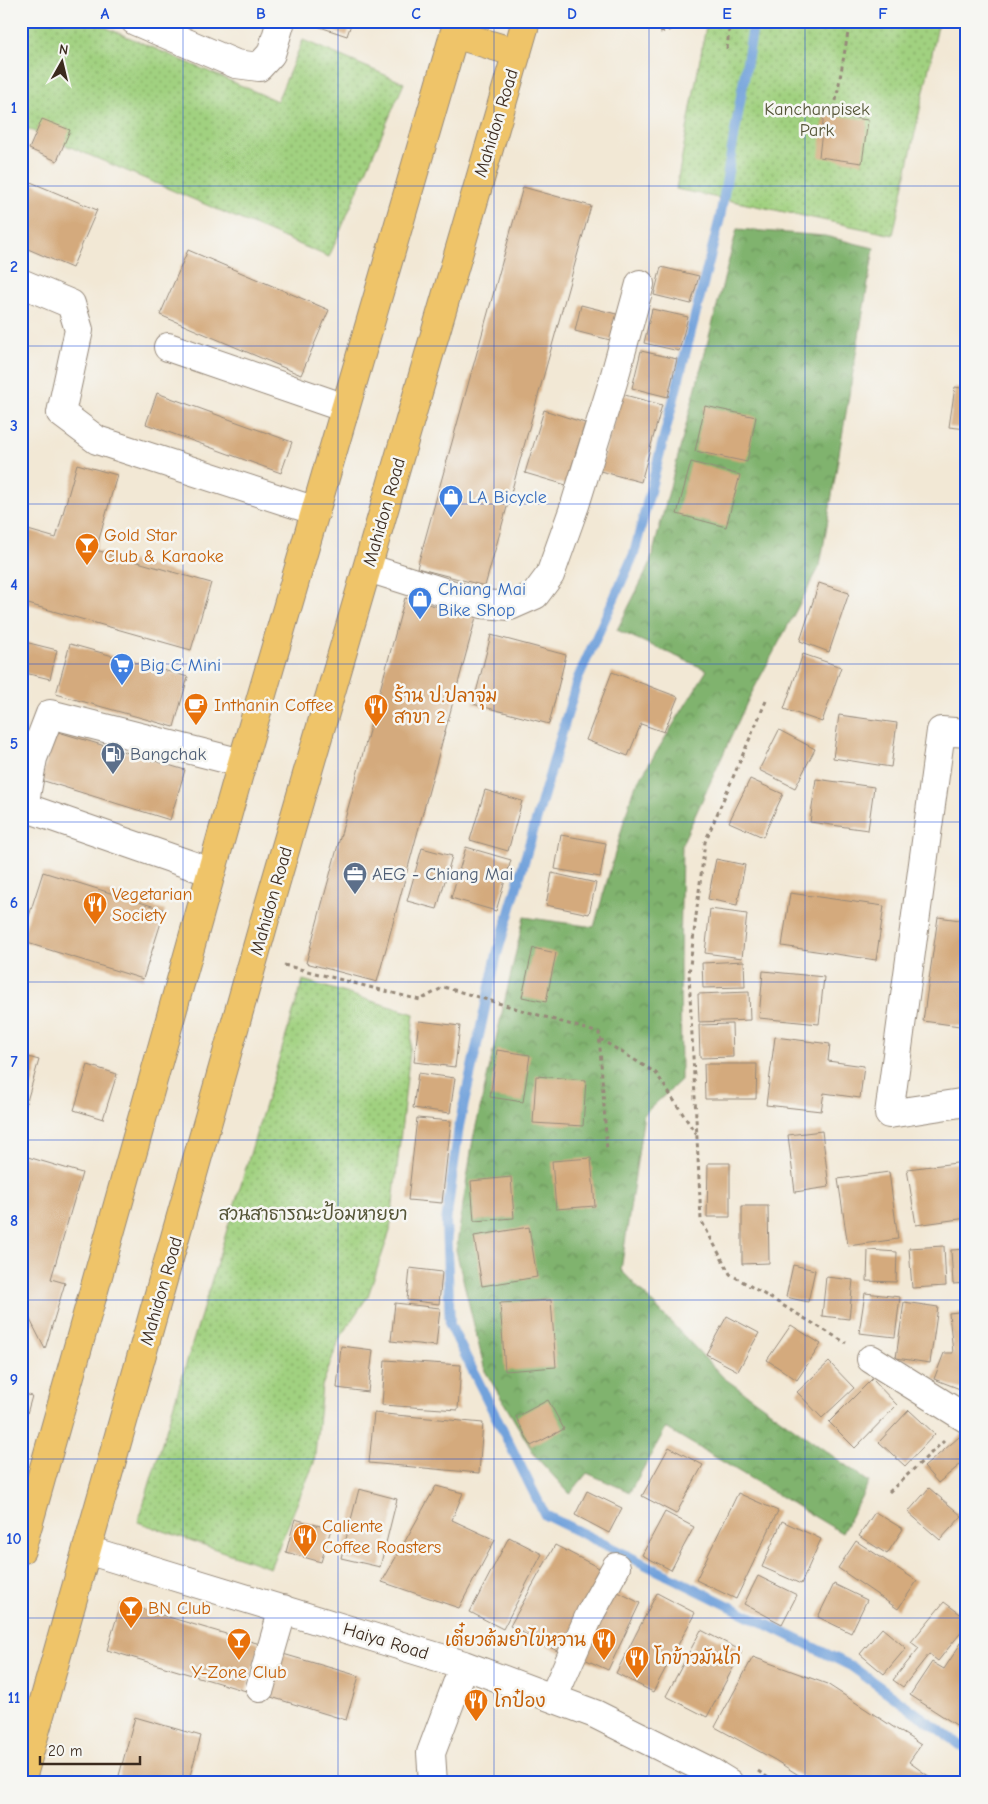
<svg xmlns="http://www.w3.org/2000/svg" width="988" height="1804" font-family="'Comic Neue','Playpen Sans Thai',sans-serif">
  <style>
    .green { fill: url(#green-dots); stroke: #6e7e4f }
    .forest { fill: url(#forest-crowns); stroke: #5e6e46 }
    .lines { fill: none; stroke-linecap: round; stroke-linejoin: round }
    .stream { stroke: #72a2db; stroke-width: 10 }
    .building { fill: #d4aa7d }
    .minor-casing { stroke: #96897a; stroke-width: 30 }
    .major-casing { stroke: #96897a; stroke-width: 30 }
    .path { stroke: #96897a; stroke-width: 3; stroke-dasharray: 4 4; stroke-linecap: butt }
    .minor { stroke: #fff; stroke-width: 28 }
    .major { stroke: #efc469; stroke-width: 28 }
    .grid { fill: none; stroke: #1d4ed8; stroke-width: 1; stroke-opacity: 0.55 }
    .labels { text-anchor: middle; stroke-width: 5; stroke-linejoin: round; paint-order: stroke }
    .park-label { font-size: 18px; fill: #545436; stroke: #f6f6f2 }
    .street-label { font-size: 18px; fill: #3b2a1e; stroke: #f6f6f2 }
    .shop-label { font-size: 18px; fill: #366cbe; stroke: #f6f6f2; text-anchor: start }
    .food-label { font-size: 18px; fill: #c56008; stroke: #f6f6f2; text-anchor: start }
    .service-label { font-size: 18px; fill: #4e5e75; stroke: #f6f6f2; text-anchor: start }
    .neatline { fill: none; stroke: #1d4ed8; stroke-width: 2 }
    .grid-label { font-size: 16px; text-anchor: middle; font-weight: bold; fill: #1d4ed8 }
  </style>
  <defs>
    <pattern id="green-dots" width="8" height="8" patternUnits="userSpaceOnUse" patternTransform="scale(1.25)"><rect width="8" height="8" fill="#a1d180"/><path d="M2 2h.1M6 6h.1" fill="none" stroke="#84aa68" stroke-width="1.8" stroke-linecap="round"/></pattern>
    <pattern id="forest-crowns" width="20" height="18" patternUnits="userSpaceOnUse" patternTransform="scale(1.25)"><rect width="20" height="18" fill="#80b36e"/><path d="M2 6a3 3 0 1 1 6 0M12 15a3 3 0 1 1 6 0" fill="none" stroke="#6a925a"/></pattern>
  </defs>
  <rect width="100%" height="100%" fill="#f6f6f2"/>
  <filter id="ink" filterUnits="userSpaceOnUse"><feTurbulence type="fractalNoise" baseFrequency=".02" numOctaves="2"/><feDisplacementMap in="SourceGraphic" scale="10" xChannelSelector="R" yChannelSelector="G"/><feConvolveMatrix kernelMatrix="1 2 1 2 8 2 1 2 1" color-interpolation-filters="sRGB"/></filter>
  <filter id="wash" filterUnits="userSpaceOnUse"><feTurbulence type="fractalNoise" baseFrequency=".0096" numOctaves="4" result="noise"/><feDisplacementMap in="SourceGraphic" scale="20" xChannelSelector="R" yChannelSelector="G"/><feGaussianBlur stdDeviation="1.12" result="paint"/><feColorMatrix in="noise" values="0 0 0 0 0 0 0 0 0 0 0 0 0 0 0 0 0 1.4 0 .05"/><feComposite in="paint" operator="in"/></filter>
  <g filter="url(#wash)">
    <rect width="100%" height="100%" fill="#f2e8d5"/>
    <path class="green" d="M21 21H91L277 101 303 40 404 83 329 257 21 126Z
      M707 21H939L893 235 676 189Z
      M303 980 414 1014 390 1231 368 1296 340 1337 322 1386 314 1463 270 1568 138 1522Z"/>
    <path class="forest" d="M737 229 825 236 874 248 820 566 749 698 682 844 680 961 681 1080 644 1114 621 1270 724 1378 869 1482 842 1533 666 1428 630 1492 587 1473 570 1494 536 1457 485 1371 456 1250 473 1139 524 917 594 927 633 790 707 670 617 630 650 564Z"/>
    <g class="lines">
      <path class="stream" d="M754 21 720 218 634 554 578 678 497 954 459 1126 446 1222 450 1325 545 1515 851 1666 967 1750"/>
    </g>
    <g id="blocks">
      <path class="building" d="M318 21H352L347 36 317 26Z
        M824 114 868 120 862 163 819 157Z
        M42 119 70 130 57 161 29 149Z
        M21 178 97 210 72 268 21 246Z
        M523 187 591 206 485 586 417 568Z
        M188 250 329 310 301 375 160 315Z
        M661 267 699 276 691 304 654 295Z
        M581 305 624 316 618 342 575 331Z
        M652 309 688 317 679 351 644 343Z
        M641 351 677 359 668 397 632 388Z
        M955 387 967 389V429L949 427Z
        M157 393 292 442 281 473 146 424Z
        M621 394 662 405 641 482 600 471Z
        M705 406 756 417 747 462 695 451Z
        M544 410 585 423 566 485 525 473Z
        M691 462 740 475 726 527 677 514Z
        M77 464 117 475 96 550 211 583 191 650 21 602V528L56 538Z
        M819 583 849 593 829 652 800 641Z
        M405 598 476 617 377 982 306 963Z
        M491 635 566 655 549 724 473 704Z
        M21 641 57 650 50 679 21 672Z
        M70 644 188 677 174 727 56 694Z
        M803 654 841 667 822 722 784 709Z
        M612 672 678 697 664 732 641 724 628 756 586 740Z
        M839 715 897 723 891 767 833 758Z
        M779 730 815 749 795 788 759 770Z
        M55 731 185 770 170 820 41 780Z
        M750 779 783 794 763 837 729 822Z
        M816 779 874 787 868 830 810 822Z
        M485 790 522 801 508 851 470 840Z
        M561 835 606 843 600 877 555 869Z
        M466 847 511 860 496 911 451 898Z
        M422 848 452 856 437 909 407 901Z
        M716 859 745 865 737 905 708 899Z
        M43 872 165 910 143 979 21 941Z
        M552 873 596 883 589 914 546 905Z
        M790 893 884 906 876 960 782 946Z
        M710 909 747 914 742 958 705 953Z
        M938 917 967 921V1027L923 1021Z
        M533 948 556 953 546 1002 522 997Z
        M744 961 745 987 703 988 702 963Z
        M763 971 824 977 819 1024 759 1018Z
        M749 992 750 1020 699 1022 698 994Z
        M419 1021 460 1026 455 1067 414 1062Z
        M732 1024 733 1057 700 1058 699 1025Z
        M775 1037 830 1044 828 1061 864 1066 860 1098 824 1093 821 1111 766 1105Z
        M497 1050 530 1055 523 1102 490 1097Z
        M21 1055 39 1060 22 1118 21 1117Z
        M704 1064H757L756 1099H705Z
        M88 1065 117 1074 103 1119 74 1110Z
        M418 1073 455 1078 450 1113 413 1108Z
        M536 1076 586 1080 583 1126 533 1123Z
        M417 1118 451 1121 442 1203 408 1200Z
        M822 1131 829 1187 795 1192 788 1135Z
        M21 1155 82 1173 51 1279 65 1283 45 1349 21 1302Z
        M591 1158 595 1206 556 1209 552 1161Z
        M965 1162 967 1174V1218L916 1225 907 1169Z
        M708 1163H730V1217H707Z
        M889 1172 898 1239 848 1246 838 1179Z
        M511 1177 514 1218 474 1221 471 1181Z
        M742 1206H768L769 1263 742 1264Z
        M529 1227 537 1277 482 1286 474 1236Z
        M944 1246 946 1286 912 1288 909 1248Z
        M967 1249V1283L953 1284 951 1250Z
        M868 1250 897 1252 896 1282 867 1281Z
        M793 1265 815 1270 808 1302 786 1297Z
        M410 1268 442 1272 439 1304 407 1300Z
        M826 1277 853 1280 849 1319 822 1316Z
        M865 1293 900 1297 895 1337 859 1333Z
        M551 1300 556 1367 505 1371 500 1303Z
        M904 1302 938 1307 930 1363 896 1358Z
        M395 1303 440 1308 436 1346 391 1341Z
        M967 1311V1388L960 1389 934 1379 944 1353H953L949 1313Z
        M727 1316 759 1333 738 1371 706 1354Z
        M791 1325 821 1344 797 1380 767 1360Z
        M341 1346 373 1350 368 1392 337 1388Z
        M385 1360 461 1365 458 1410 382 1405Z
        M829 1362 854 1388 822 1418 797 1392Z
        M872 1379 897 1405 855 1448 829 1422Z
        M21 1393 32 1396 22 1431H21Z
        M548 1400 564 1429 531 1446 516 1417Z
        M909 1410 935 1434 905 1466 879 1442Z
        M374 1413 483 1423 479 1473 369 1463Z
        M965 1432 967 1434V1459L938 1483 924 1467Z
        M669 1447 703 1465 676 1514 642 1496Z
        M436 1486 463 1493 452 1520 495 1540 459 1608 382 1582Z
        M929 1488 962 1516 940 1540 908 1512Z
        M359 1489 397 1499 380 1567 341 1558Z
        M587 1491 622 1508 609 1533 575 1515Z
        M738 1493 778 1511 736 1599 696 1580Z
        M665 1512 694 1527 671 1570 642 1555Z
        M875 1512 903 1529 887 1554 859 1536Z
        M295 1519 331 1529 321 1562 286 1552Z
        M782 1521 821 1539 801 1584 762 1567Z
        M509 1537 542 1554 503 1629 470 1612Z
        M856 1541 917 1581 898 1609 838 1568Z
        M555 1545 605 1571 561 1653 510 1626Z
        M758 1576 797 1595 782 1624 744 1604Z
        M834 1584 867 1600 851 1633 818 1617Z
        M612 1589 640 1603 608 1670 580 1657Z
        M657 1593 695 1613 653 1692 616 1673Z
        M944 1602 967 1619V1625L938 1661 929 1654 903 1687 893 1680 919 1648 911 1642Z
        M121 1603 260 1644 246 1691 107 1650Z
        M882 1628 906 1648 884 1674 860 1654Z
        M701 1630 742 1651 707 1717 666 1696Z
        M967 1634V1732L910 1695 932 1662 944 1669Z
        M283 1654 359 1676 346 1720 271 1697Z
        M753 1657 827 1684 921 1745 909 1762 938 1783H811L775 1760 715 1727Z
        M135 1717 201 1736 188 1783H117Z"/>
    </g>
  </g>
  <g filter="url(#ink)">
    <use href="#blocks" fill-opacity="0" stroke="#96897a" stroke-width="1"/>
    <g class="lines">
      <defs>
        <path id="minor" d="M135 21 236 64 259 67 271 54 281 21
          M21 283 71 304 79 330 61 413 97 440 316 511
          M168 347 345 408
          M368 568 482 604 510 606 535 595 550 575 575 505 613 382 640 284
          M967 733 941 731 889 1114 967 1102
          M211 872 24 807 33 758 50 714 242 763
          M871 1359 967 1419
          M87 1550 464 1665 595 1714 711 1772 729 1783
          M260 1688 283 1609
          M553 1698 591 1612 616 1567
          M433 1783 431 1753 464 1665"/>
        <path id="major" d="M454 34 517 53
          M21 1550 242 763 458 21
          M21 1782 265 919 526 21"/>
      </defs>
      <use href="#minor" class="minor-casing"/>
      <use href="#major" class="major-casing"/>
      <path class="path" d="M660 32 701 21
        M727 49 730 21
        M836 101 850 21
        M766 701 705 842 689 974 701 1220 730 1274 846 1343
        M284 965 420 1000 444 987 599 1033 607 1151
        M600 1039 656 1073 696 1134
        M889 1492 944 1441
        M758 1771 776 1783"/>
      <use href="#minor" class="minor"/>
      <use href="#major" class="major"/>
    </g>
  </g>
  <path class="grid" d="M183 21V1783M338 21V1783M494 21V1783M649 21V1783M805 21V1783M21 186H967M21 346H967M21 504H967M21 664H967M21 822H967M21 982H967M21 1140H967M21 1300H967M21 1459H967M21 1618H967"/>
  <defs>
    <symbol id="shop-pin" viewBox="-11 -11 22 30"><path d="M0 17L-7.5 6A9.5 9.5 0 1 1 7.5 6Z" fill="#3f7fe0" stroke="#f6f6f2"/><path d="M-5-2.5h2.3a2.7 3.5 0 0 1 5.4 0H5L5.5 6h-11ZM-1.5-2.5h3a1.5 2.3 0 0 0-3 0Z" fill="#fff"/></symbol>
    <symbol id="bar-pin" viewBox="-11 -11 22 30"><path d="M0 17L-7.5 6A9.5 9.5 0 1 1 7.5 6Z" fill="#e8710a" stroke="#f6f6f2"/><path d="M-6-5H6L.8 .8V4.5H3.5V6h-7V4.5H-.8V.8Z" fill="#fff"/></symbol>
    <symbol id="supermarket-pin" viewBox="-11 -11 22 30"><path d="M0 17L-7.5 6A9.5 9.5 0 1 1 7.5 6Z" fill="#3f7fe0" stroke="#f6f6f2"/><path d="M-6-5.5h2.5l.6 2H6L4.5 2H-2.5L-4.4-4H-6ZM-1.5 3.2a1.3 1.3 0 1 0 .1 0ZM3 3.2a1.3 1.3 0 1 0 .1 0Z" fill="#fff"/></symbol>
    <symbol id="cafe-pin" viewBox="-11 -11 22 30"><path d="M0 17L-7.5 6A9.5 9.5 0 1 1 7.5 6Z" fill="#e8710a" stroke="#f6f6f2"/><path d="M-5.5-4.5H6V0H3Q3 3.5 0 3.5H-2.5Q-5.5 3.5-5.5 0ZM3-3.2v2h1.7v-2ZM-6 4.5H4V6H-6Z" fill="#fff"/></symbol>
    <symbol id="restaurant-pin" viewBox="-11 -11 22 30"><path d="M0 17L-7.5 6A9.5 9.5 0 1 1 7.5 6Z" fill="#e8710a" stroke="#f6f6f2"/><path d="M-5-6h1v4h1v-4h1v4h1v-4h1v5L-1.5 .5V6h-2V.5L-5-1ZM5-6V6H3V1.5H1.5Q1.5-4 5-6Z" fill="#fff"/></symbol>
    <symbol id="fuel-pin" viewBox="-11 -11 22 30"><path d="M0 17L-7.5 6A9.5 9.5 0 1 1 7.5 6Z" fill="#5c6f8a" stroke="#f6f6f2"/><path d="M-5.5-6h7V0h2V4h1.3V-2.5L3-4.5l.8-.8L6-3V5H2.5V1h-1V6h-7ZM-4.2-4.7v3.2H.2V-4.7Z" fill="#fff"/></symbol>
    <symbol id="office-pin" viewBox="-11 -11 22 30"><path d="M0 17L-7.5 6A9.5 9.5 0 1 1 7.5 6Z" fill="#5c6f8a" stroke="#f6f6f2"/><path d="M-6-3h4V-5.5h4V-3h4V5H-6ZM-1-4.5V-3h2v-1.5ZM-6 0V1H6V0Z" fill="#fff"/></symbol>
  </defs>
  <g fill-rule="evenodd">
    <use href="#shop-pin" x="437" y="483" width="28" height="38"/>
    <use href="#bar-pin" x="73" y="531" width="28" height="38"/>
    <use href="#shop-pin" x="406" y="585" width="28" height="38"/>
    <use href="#supermarket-pin" x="108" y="651" width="28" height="38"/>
    <use href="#cafe-pin" x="182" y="691" width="28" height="38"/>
    <use href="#restaurant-pin" x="362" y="692" width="28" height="38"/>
    <use href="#fuel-pin" x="99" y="740" width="28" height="38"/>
    <use href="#office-pin" x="341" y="860" width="28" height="38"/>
    <use href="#restaurant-pin" x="81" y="890" width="28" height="38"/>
    <use href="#restaurant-pin" x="291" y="1522" width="28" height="38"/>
    <use href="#bar-pin" x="117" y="1594" width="28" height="38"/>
    <use href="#bar-pin" x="225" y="1626" width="28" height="38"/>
    <use href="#restaurant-pin" x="590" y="1626" width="28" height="38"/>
    <use href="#restaurant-pin" x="623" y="1644" width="28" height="38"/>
    <use href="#restaurant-pin" x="462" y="1687" width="28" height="38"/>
  </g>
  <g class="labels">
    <g class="park-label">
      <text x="817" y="115">Kanchanpisek<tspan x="817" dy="21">Park</tspan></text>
      <text x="313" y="1220">สวนสาธารณะป้อมหายยา</text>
    </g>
    <g class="street-label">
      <text transform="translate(496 123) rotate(-73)" y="6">Mahidon Road</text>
      <text transform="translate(384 512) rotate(-74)" y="6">Mahidon Road</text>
      <text transform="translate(271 901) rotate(-74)" y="6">Mahidon Road</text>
      <text transform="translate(161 1291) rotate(-74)" y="6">Mahidon Road</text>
      <text transform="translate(386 1641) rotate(17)" y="6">Haiya Road</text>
    </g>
    <g class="shop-label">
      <text x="468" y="503">LA Bicycle</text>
      <text x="438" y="595">Chiang Mai<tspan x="438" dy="21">Bike Shop</tspan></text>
      <text x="140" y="671">Big C Mini</text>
    </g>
    <g class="food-label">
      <text x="104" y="541">Gold Star<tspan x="104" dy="21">Club &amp; Karaoke</tspan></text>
      <text x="394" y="702">ร้าน ป.ปลาจุ่ม<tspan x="394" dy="21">สาขา 2</tspan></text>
      <text x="214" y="711">Inthanin Coffee</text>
      <text x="112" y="900">Vegetarian<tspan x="112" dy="21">Society</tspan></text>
      <text x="322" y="1532">Caliente<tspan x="322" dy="21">Coffee Roasters</tspan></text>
      <text x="148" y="1614">BN Club</text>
      <text x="586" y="1646" text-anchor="end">เตี๋ยวต้มยำไข่หวาน</text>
      <text x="654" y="1664">โกข้าวมันไก่</text>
      <text x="239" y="1678" text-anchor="middle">Y-Zone Club</text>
      <text x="494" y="1707">โกป๋อง</text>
    </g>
    <g class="service-label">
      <text x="130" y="760">Bangchak</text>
      <text x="372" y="880">AEG - Chiang Mai</text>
    </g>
  </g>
  <rect width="988" height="1804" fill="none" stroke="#f6f6f2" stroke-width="55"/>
  <g transform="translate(62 62) rotate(8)" stroke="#f6f6f2" stroke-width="4" paint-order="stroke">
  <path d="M0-4L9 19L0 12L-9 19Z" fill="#3b2a1e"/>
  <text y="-8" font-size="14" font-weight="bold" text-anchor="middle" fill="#3b2a1e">N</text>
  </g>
  <path d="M40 1756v8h100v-8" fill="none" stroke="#3b2a1e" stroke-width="2.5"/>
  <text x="48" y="1756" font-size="15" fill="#3b2a1e" stroke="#f6f6f2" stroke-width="4" paint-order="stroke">20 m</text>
  <rect x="28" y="28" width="932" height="1748" class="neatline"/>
  <g class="grid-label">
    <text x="105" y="19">A</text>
    <text x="261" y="19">B</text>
    <text x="416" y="19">C</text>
    <text x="572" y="19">D</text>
    <text x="727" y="19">E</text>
    <text x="883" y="19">F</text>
    <text x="14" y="113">1</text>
    <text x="14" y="272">2</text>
    <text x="14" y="431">3</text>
    <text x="14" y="590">4</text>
    <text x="14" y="749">5</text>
    <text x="14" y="908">6</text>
    <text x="14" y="1067">7</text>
    <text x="14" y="1226">8</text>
    <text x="14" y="1385">9</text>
    <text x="14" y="1544">10</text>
    <text x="14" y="1703">11</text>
  </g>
</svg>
